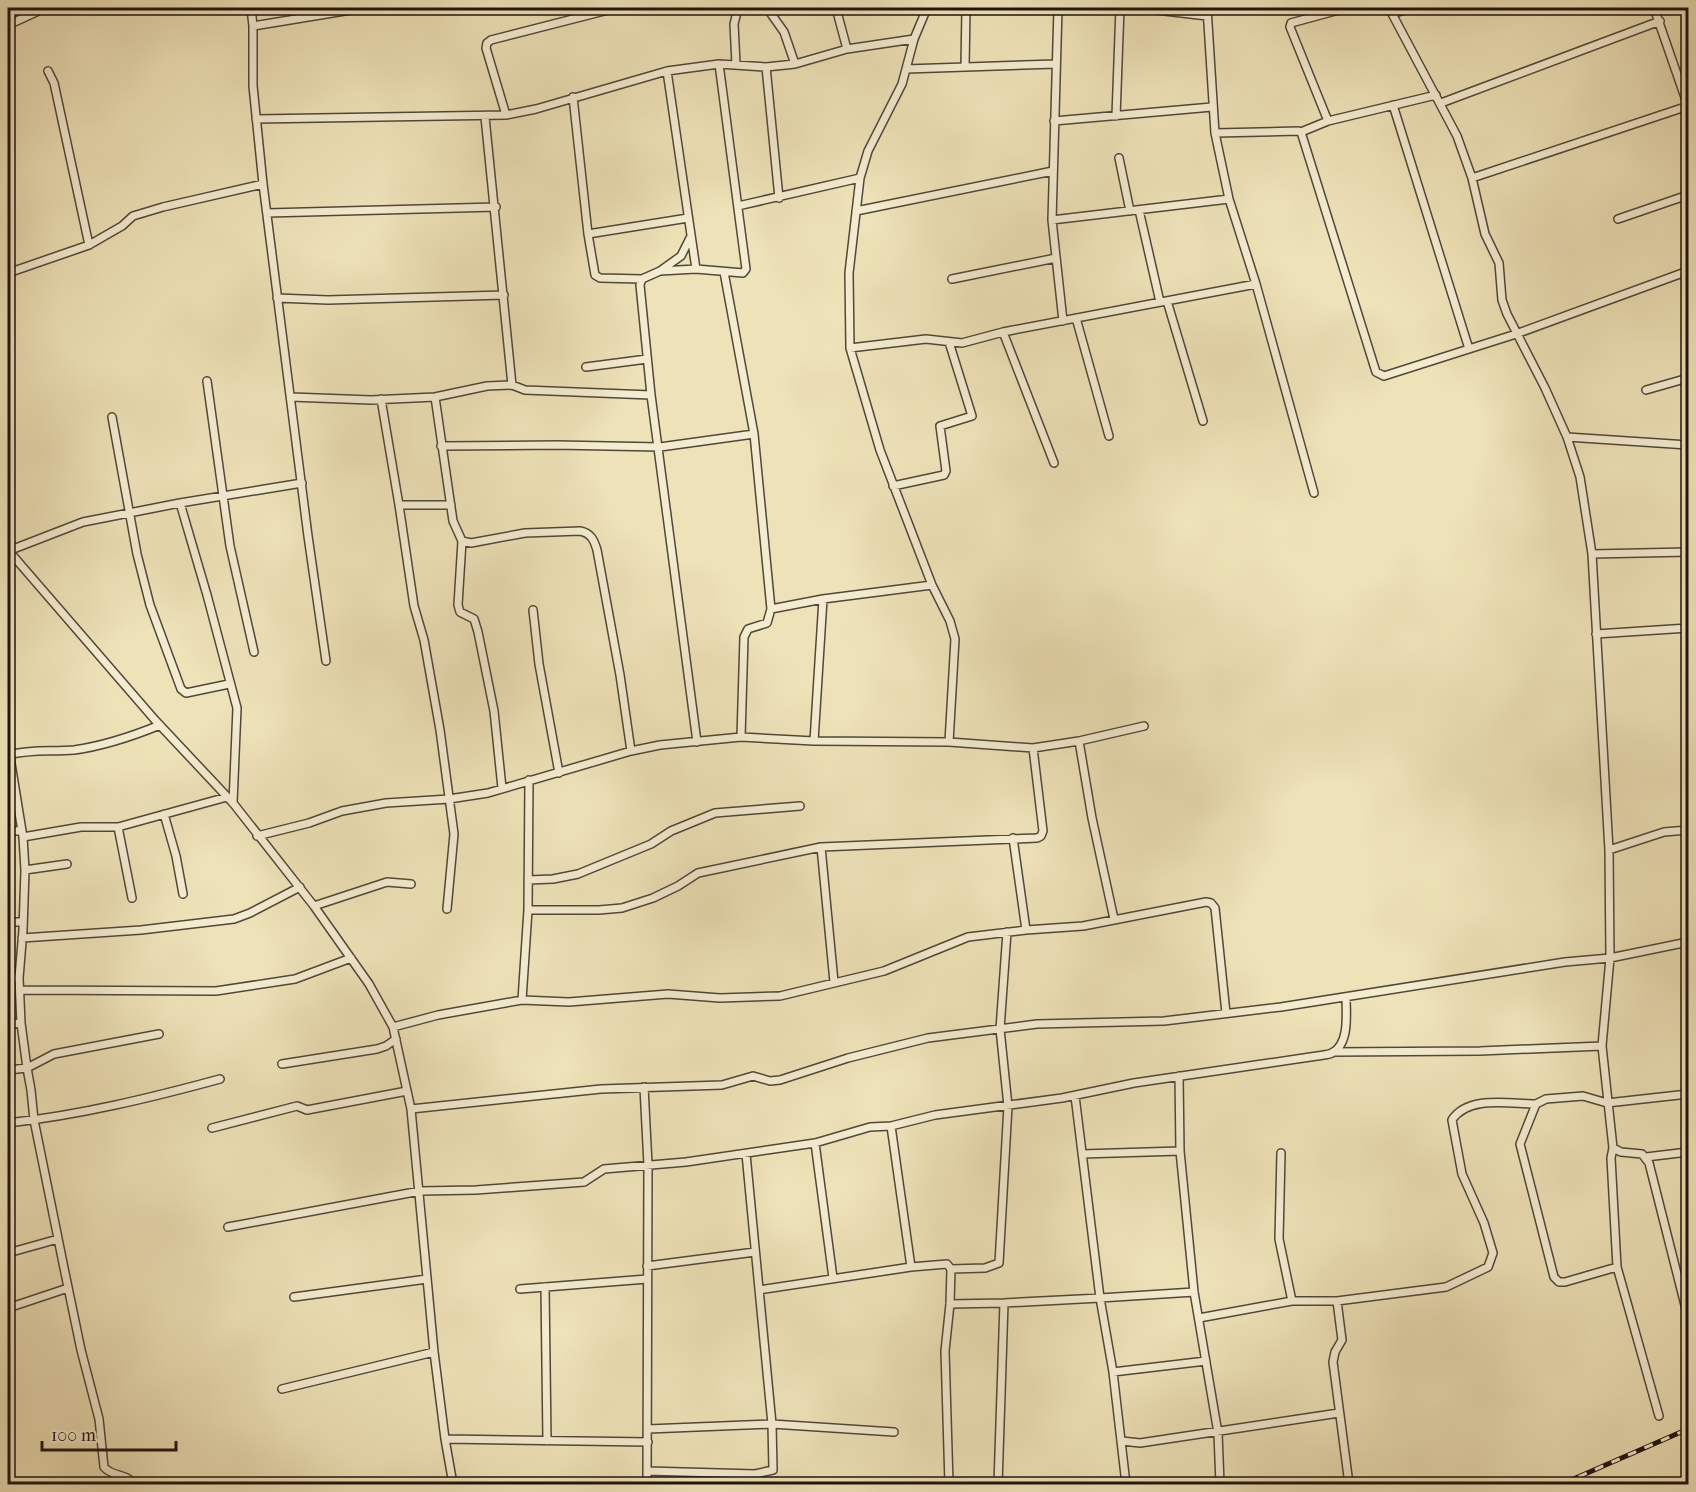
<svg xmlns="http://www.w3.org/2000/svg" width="1696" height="1492" font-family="'IM FELL French Canon',serif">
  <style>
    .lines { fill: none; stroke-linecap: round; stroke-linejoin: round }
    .minor-casing { stroke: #524738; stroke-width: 10 }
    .minor { stroke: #f4ecd1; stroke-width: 7 }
    .rail-casing { stroke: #1e130e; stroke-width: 5 }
    .rail { stroke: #f4ecd1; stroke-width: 3; stroke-dasharray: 9; stroke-linecap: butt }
  </style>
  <rect width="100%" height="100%" fill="#eee2b8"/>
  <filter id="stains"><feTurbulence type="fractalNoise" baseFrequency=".00333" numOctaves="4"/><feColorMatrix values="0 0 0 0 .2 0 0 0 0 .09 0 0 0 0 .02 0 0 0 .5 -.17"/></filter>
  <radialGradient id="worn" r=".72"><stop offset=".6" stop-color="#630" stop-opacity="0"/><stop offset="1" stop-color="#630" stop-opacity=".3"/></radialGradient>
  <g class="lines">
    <defs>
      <path id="minor" d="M251 8 253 26V86L263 184 308 536 326 661
        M767 8 784 32 795 64
        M836 8 847 49
        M927 8 914 39 902 84 868 151 860 178 849 273 850 348 880 450 932 585 950 621 955 639 949 742
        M1058 8 1052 220 1063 321
        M1139 8 1207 16
        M1207 8 1215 133 1229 199 1256 284 1314 493
        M1654 8 1688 106
        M1392 14 1411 8
        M8 25 45 8
        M253 26 363 8
        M736 64 734 24 738 8
        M766 67 779 198
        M965 67 966 8
        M906 69 1056 64
        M48 71 54 83 89 245
        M667 71 696 269
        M573 97 588 234 595 275 600 278 642 279 660 271 696 269 743 273 746 269 719 64
        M1441 103 1660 21
        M1393 105 1469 349
        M506 115 486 48 487 43 491 40 616 8
        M1116 116 1120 8
        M485 117 512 385
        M256 119 506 115 536 109 667 71 719 64 766 67 795 64 847 49 914 39
        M1054 121 1212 107
        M1328 121 1436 95
        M1301 132 1328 121 1290 27 1291 23 1346 8
        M1215 133 1298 131 1301 132 1376 372 1384 376 1516 334 1688 271
        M1119 158 1130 211
        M1472 178 1688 106
        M738 206 860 178
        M1139 210 1160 302
        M856 211 1053 171
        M267 213 496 207
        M1618 219 1688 195
        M1052 220 1229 199
        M588 234 688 218
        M660 271 681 256 690 238
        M724 272 754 434 771 609 767 623 748 629 744 637 741 737
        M8 273 89 245 122 226 133 216 163 207 263 184
        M642 279 640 285 651 395 697 742
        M952 279 1056 258
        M277 298 328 300 504 295
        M1167 301 1203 421
        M1076 318 1109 436
        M1003 332 1054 463
        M850 348 926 339 962 343 1003 332 1256 284
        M586 367 647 359
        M207 381 230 546 254 652
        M1646 390 1688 378
        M291 397 371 400 435 397 487 386 512 385 525 390 651 395
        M435 397 453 521 462 541 458 605 460 612 474 619 478 632 494 711 502 788
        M381 399 399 505 414 606 424 640 440 730 454 834 447 909
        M112 417 137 554 150 605 181 689 186 693 229 684
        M1567 437 1688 445
        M441 446 557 445 660 447 754 434
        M893 486 944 475 946 471 940 426 972 416 949 342
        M180 503 207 595 237 708 233 803
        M399 505H451
        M462 541 471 543 525 533 580 531C591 533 594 540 597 550L620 675 631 751
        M8 550 155 720 233 803 314 906 369 984 393 1027 411 1109 434 1352 445 1439 453 1484
        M8 551 83 522 180 503 302 483
        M1592 554 1688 552
        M771 609 823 599 932 585
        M533 610 539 664 559 773
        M1596 634 1688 628
        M814 741 823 599
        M1079 741 1092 818 1114 919
        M8 745 23 837 25 870 23 930 19 978 21 1023 27 1068 31 1090 34 1120 64 1268 81 1350 99 1419 104 1467C112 1477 126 1473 134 1484
        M9 755C31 749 52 752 74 750 103 746 133 736 160 725
        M164 814 176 856 183 894
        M118 827 132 898
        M8 832 22 830
        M257 836 309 823 342 811 386 803 449 799 488 793 631 751 660 745 741 737 814 741 949 742 1033 748 1079 741 1144 726
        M23 837 81 827H118L227 797
        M1013 838 1026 930
        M821 847 834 982
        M1609 850 1664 832 1688 830
        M25 870 67 864
        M528 880 553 879 578 874 651 844 671 831 715 813 800 806
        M314 906 387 882 411 884
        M528 910H599L622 908 653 898 678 886 698 873 821 847 1037 838 1041 836 1043 831 1033 748
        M8 922H22
        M22 938 141 930 234 919 250 913 300 887
        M8 978H19
        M20 990 216 991 295 979 351 958
        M522 1000 528 910 529 780
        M8 1024 21 1023
        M393 1027 438 1015 522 1000 569 1002 668 994 720 998 780 996 884 971 968 937 1026 930 1083 926 1206 902 1211 903 1215 908 1226 1013
        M1602 1046 1613 1148 1621 1152 1642 1154 1649 1163 1688 1317
        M1333 1052 1480 1051 1602 1046 1610 958 1609 850 1592 554 1580 477 1567 437 1545 388 1507 314 1502 300 1499 263 1485 234 1472 178 1457 136 1389 8
        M282 1064 377 1049 386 1046 396 1039
        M8 1070 27 1068 54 1054 159 1034
        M1179 1076 1180 1151 1194 1292 1218 1433 1220 1484
        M644 1087 648 1165 647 1484
        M1075 1096 1100 1298 1194 1292
        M411 1109 601 1089 722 1085 753 1076 770 1081 780 1080 848 1058 928 1038 1037 1024 1164 1021 1281 1007 1565 962 1610 958 1688 942
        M8 1123C80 1115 150 1098 220 1079
        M891 1126 911 1267 947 1264 951 1269 985 1268 999 1263 1008 1106 1000 1029 1007 932
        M212 1128 297 1106 307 1110 407 1091
        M815 1143 833 1278
        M1613 1148 1611 1158 1617 1267 1659 1416
        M1281 1153 1279 1239 1292 1301
        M1082 1154 1180 1151
        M1646 1157 1688 1152
        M228 1227 420 1191 476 1190 584 1182 604 1169 686 1162 815 1143 870 1127 891 1126 935 1115 1062 1098 1134 1083 1317 1056C1322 1055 1328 1055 1332 1053 1350 1044 1346 1013 1346 997
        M8 1253 58 1239
        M647 1266 755 1252
        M1617 1267 1565 1282H1559L1554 1277 1520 1144 1536 1104 1546 1099 1583 1096 1607 1103 1688 1094
        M545 1287 547 1441
        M520 1289 647 1279
        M759 1290 911 1267
        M294 1297 427 1279
        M1337 1301 1342 1340 1335 1352 1333 1362 1349 1484
        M950 1304 1004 1303 1100 1298 1113 1372 1126 1484
        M8 1308 68 1288
        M1199 1318 1292 1301H1337L1446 1287 1488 1267 1493 1253 1484 1223 1462 1174 1452 1120C1468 1095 1510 1104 1536 1104
        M1113 1372 1206 1361
        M282 1389 434 1352
        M648 1429 772 1424 894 1432
        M445 1439 648 1442
        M1122 1441 1140 1443 1339 1413
        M647 1471 755 1474 773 1470 772 1424 746 1154
        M949 1482 993 1484
        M949 1484 945 1351 950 1304 951 1269
        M998 1484 1004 1303"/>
    </defs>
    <use href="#minor" class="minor-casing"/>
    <use href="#minor" class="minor"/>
    <defs>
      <path id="rail" d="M1562 1484 1688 1429"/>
    </defs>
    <use href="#rail" class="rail-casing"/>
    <use href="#rail" class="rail"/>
  </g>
  <rect width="1696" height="1492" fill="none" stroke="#eee2b8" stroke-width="30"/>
  <rect x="9" y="9" width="1678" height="1474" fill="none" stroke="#1e130e" stroke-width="3"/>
  <rect x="15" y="15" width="1666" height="1462" fill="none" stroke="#1e130e" stroke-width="1.5"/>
  <path d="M42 1441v9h134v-9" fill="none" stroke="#1e130e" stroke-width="3"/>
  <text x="51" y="1441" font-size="18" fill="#1e130e" stroke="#f4ecd1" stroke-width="4.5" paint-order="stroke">100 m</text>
  <rect width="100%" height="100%" filter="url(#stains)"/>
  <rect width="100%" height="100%" fill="url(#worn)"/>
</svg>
